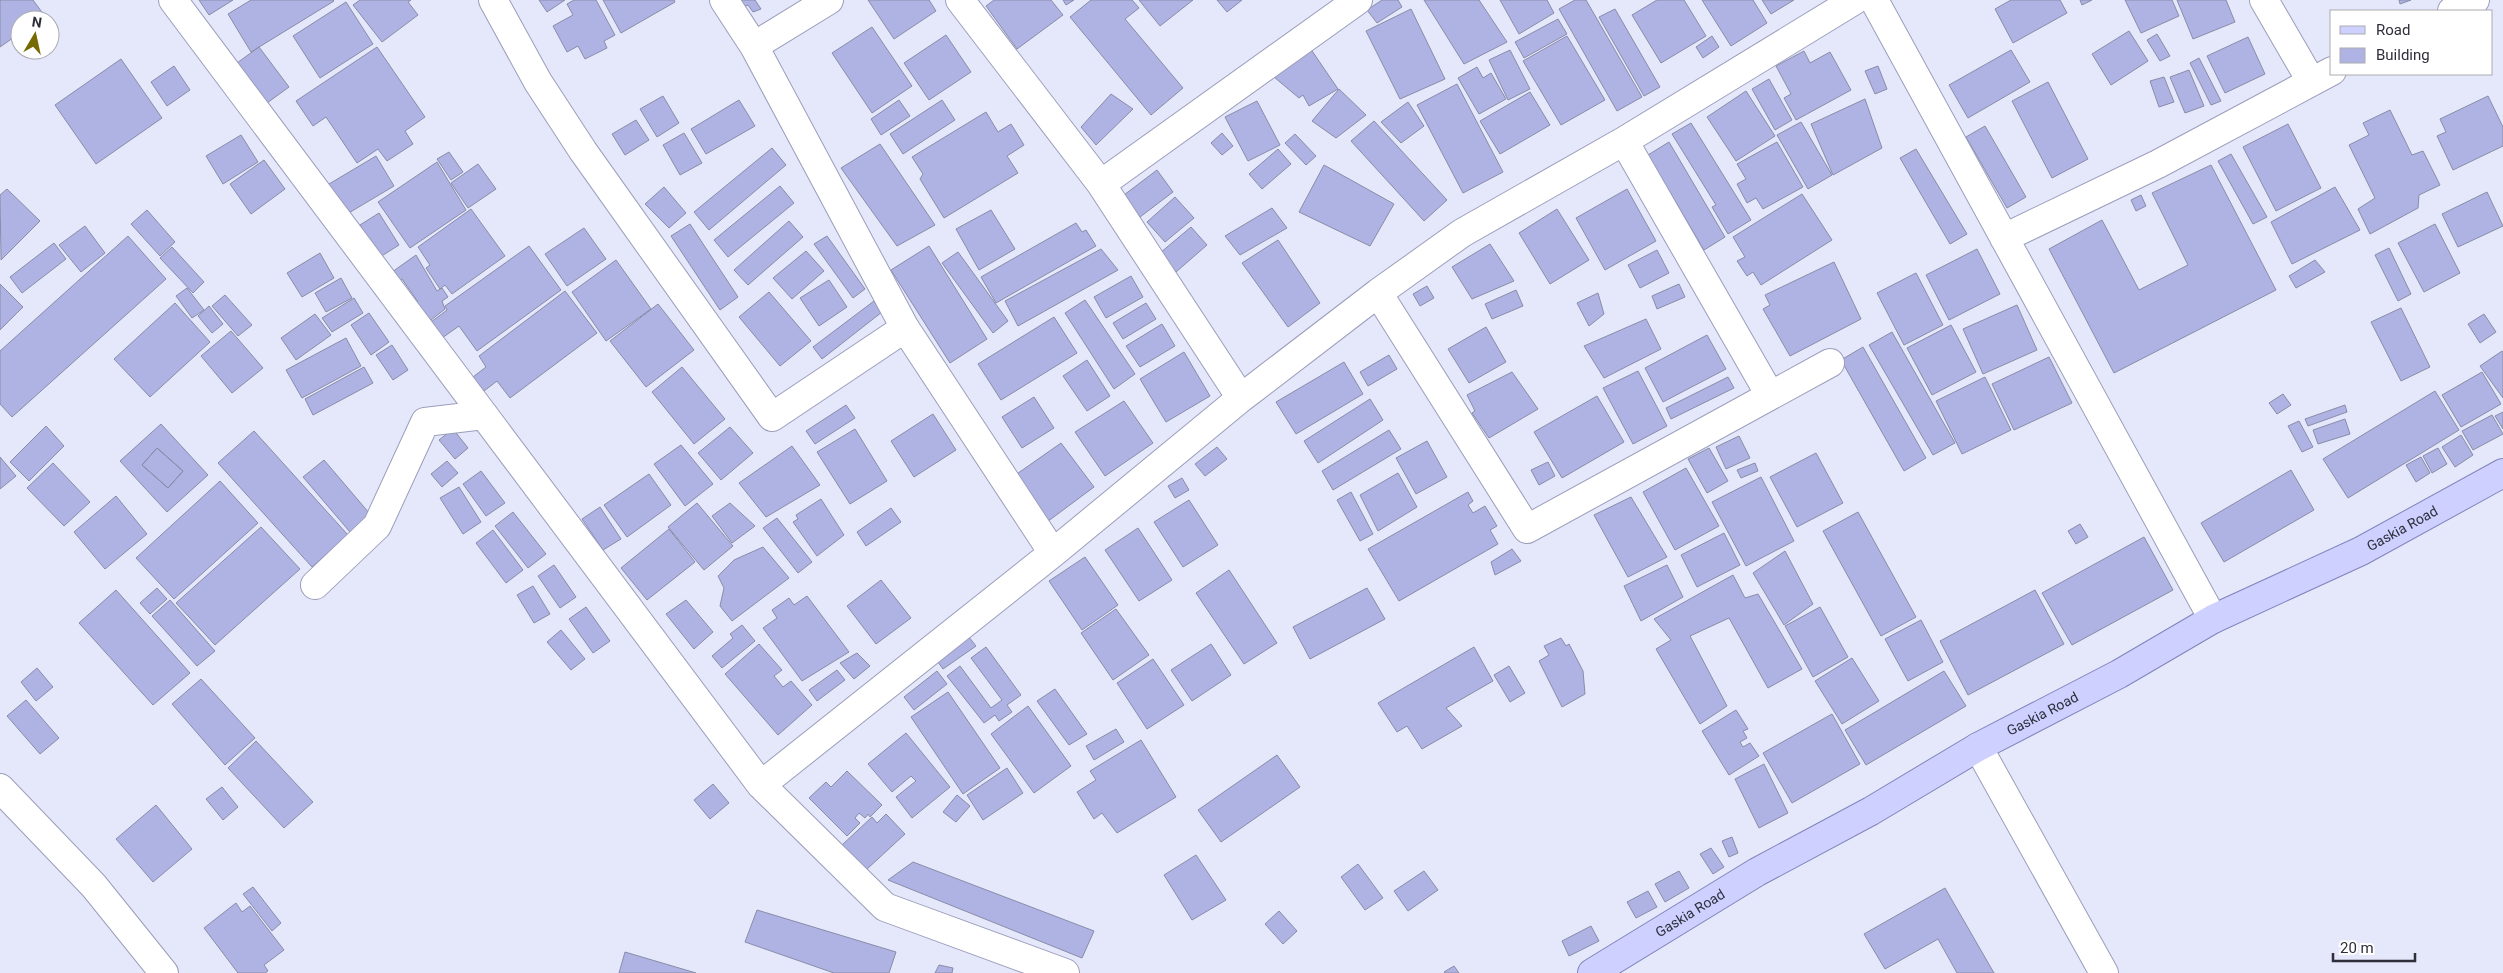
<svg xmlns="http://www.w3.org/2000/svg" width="2503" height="973" font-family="Roboto,sans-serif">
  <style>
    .building { fill: #afb3e4; stroke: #898ca8; fill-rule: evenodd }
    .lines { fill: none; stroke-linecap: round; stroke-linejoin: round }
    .minor-casing { stroke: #9b9ebb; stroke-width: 30 }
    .major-casing { stroke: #8184ba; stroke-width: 30 }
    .minor { stroke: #fff; stroke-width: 28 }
    .major { stroke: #ced1ff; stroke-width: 28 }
    .labels { text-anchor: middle; stroke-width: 4.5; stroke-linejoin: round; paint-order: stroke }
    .street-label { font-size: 14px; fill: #2e2f3b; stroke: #fff }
  </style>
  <rect width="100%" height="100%" fill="#e5e7fa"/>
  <path class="building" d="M0 0H33L44 15 37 20H20V33L0 47Z
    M199 0H233L209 15Z
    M251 0H333L334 1 251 52 228 14Z
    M360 0H411L408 2 418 15 382 42 353 5Z
    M539 0H565L547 12Z
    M574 0H596L615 35 604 41 607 48 585 59 578 46 567 52 553 26 573 15 567 4Z
    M603 0H674L675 2 621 33Z
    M734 0H755L761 9 753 12 748 5 739 9Z
    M868 0H929L936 11 894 39Z
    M994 0H1051L1063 15 1017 49 986 6Z
    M1063 0H1074L1066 5Z
    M1091 0H1132L1139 8 1125 19 1183 88 1151 115 1070 17Z
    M1139 0H1193L1160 26Z
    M1217 0H1242L1227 12Z
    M1382 0H1398L1402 7 1377 23 1367 10Z
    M1424 0H1479L1507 42 1464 64Z
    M1500 0H1547L1554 13 1519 34Z
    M1575 0H1586L1642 97 1617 111 1559 9Z
    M1657 0H1684L1706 36 1661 63 1632 15Z
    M1702 0H1753L1767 23 1731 46Z
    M1762 0H1794L1771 14Z
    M2011 0H2060L2067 13 2013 43 1995 9Z
    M2080 0H2092L2082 5Z
    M2125 0H2172L2179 16 2141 33Z
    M2177 0H2226L2235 22 2193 39Z
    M2399 0H2411L2400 4Z
    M346 2 373 44 320 78 293 36Z
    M1411 9 1445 79 1400 99 1366 31Z
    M1615 9 1660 87 1644 96 1599 17Z
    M1558 19 1567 34 1524 58 1515 42Z
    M872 27 912 86 872 113 832 53Z
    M2129 31 2148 61 2111 85 2092 54Z
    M2157 34 2170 56 2160 61 2147 40Z
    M946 35 971 72 929 100 904 63Z
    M1567 36 1605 100 1561 125 1523 61Z
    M1712 36 1719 47 1703 58 1696 47Z
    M2248 37 2265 74 2225 93 2207 56Z
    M259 47 289 87 267 103 237 63Z
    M377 47 425 117 405 131 413 144 387 161 378 149 357 163 326 117 313 126 296 101Z
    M1310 48 1338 89 1309 106 1303 95 1299 98 1274 77Z
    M1510 50 1530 89 1508 100 1489 60Z
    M2011 50 2030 82 1968 118 1949 85Z
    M1804 51 1810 63 1830 52 1851 90 1796 120 1784 98 1791 94 1776 66Z
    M2199 58 2221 101 2211 105 2190 63Z
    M121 59 162 118 96 164 55 105Z
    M174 66 190 90 167 106 151 82Z
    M1878 66 1887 89 1875 94 1865 71Z
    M1477 67 1483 78 1491 73 1506 99 1479 114 1458 78Z
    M2189 70 2204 106 2185 113 2170 77Z
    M2164 77 2174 102 2159 107 2150 81Z
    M1769 79 1792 120 1775 130 1752 89Z
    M2048 82 2088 159 2052 178 2012 101Z
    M1457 84 1503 172 1463 193 1417 105Z
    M1339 89 1366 115 1336 138 1312 121Z
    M1746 91 1775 136 1736 161 1707 117Z
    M1530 92 1550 125 1500 154 1480 121Z
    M1111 94 1133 109 1096 145 1081 127Z
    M663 96 679 123 657 137 640 109Z
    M2488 96 2503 127V146L2453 170 2437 136 2446 132 2440 119Z
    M1865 99 1882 148 1833 175 1811 124Z
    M739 100 755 126 706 154 691 129Z
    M899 100 910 116 881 135 871 119Z
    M942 100 955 120 903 154 890 134Z
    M1257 101 1280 145 1248 161 1225 117Z
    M1408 102 1424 126 1401 143 1381 122Z
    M2390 110 2412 155 2423 151 2440 185 2419 195 2418 208 2370 234 2358 209 2375 198 2349 145 2369 135 2363 123Z
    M986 112 998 132 1011 124 1024 145 1007 156 1018 173 944 218 920 179 923 174 912 157Z
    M636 120 649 140 625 155 612 134Z
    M1374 121 1447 200 1424 221 1351 141Z
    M1801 122 1832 175 1808 189 1777 135Z
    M1691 123 1751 220 1728 234 1712 207 1716 205 1672 134Z
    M2288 124 2321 188 2276 211 2243 147Z
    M1985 126 2026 197 2007 208 1966 137Z
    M684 133 702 163 680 175 663 145Z
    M1222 133 1233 146 1222 155 1211 143Z
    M1295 134 1316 156 1306 165 1285 143Z
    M241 135 258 162 223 184 206 156Z
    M1669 142 1725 237 1704 250 1648 155Z
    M1777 142 1803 187 1763 209 1756 198 1747 203 1737 184 1746 179 1737 164Z
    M880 144 935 225 897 246 841 168Z
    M772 148 786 165 709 230 694 212Z
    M1278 149 1291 164 1262 189 1249 174Z
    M1916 149 1967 234 1950 244 1900 158Z
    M449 152 463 172 451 180 437 159Z
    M2231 154 2267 217 2253 224 2218 161Z
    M376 156 394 186 342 217 324 187Z
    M264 160 285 189 251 214 230 184Z
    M437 162 466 210 410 248 378 202Z
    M478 164 496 189 468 208 451 183Z
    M1324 165 1394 204 1370 246 1299 212Z
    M2211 165 2276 290 2114 373 2049 249 2102 220 2139 290 2188 265 2152 193Z
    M1157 170 1173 192 1140 217 1124 195Z
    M780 186 794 203 728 257 714 240Z
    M664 187 686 213 669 228 645 204Z
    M2335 187 2360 230 2292 264 2271 222Z
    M7 189 40 221 1 260 0 195Z
    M1627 189 1656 241 1605 270 1576 218Z
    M2487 192 2503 226 2458 247 2442 214Z
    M1802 194 1832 240 1761 285 1753 272 1747 276 1737 261 1745 257 1733 237Z
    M2141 195 2146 206 2136 211 2131 200Z
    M1175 197 1194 218 1165 242 1147 222Z
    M1272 208 1287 228 1240 255 1225 236Z
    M471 209 505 256 452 294 445 285 440 289 426 268 430 265 418 247Z
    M1557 209 1589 260 1550 284 1519 233Z
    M147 210 175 242 160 256 131 224Z
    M991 210 1015 249 979 270 956 229Z
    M379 213 399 245 380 257 360 225Z
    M789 221 803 237 748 285 734 270Z
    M1076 223 1082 232 1086 230 1096 246 996 303 981 277Z
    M690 224 738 297 720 310 671 236Z
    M2435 224 2460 273 2424 292 2398 243Z
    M85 226 105 253 81 272 59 245Z
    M1191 227 1207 245 1176 272 1160 253Z
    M584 228 606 259 567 286 545 254Z
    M128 236 166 279 12 417 0 404V351Z
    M827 236 865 289 853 298 814 244Z
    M1278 240 1320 303 1288 327 1242 263Z
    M54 243 66 259 22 293 10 277Z
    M1490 244 1514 281 1472 299 1452 267Z
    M529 246 561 290 477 351 459 326 442 338 431 322 447 310 445 306Z
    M929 246 987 339 950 363 891 270Z
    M172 247 204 282 193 293 160 258Z
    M2389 248 2411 294 2398 301 2375 255Z
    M1101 249 1118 270 1018 326 1005 301Z
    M1977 249 2000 294 1949 320 1926 275Z
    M1657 250 1669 273 1640 288 1628 265Z
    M806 251 824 271 792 299 773 278Z
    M958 252 1008 321 993 333 942 263Z
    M320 253 334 278 302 297 287 273Z
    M416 255 437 291 442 288 448 297 442 301 445 309 431 320 414 304 418 302 402 279 398 281 392 272Z
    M616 260 651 309 606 341 572 292Z
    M2315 260 2325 272 2296 288 2289 276Z
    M1834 262 1861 319 1790 356 1763 309 1770 305 1765 295Z
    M1916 273 1943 325 1904 345 1877 293Z
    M1131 276 1143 297 1106 318 1094 297Z
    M341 278 352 298 326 312 315 293Z
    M829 280 847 307 819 326 800 298Z
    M0 284 23 307 0 330Z
    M1679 284 1685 297 1657 309 1652 296Z
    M1427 286 1434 298 1420 306 1413 294Z
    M187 288 204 310 192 318 176 296Z
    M1516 290 1523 306 1492 319 1485 304Z
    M565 291 597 333 510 398 497 381 484 391 473 377 486 367 479 356Z
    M769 292 811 341 780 366 739 317Z
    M1598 293 1604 314 1589 326 1577 303Z
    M225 295 252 325 238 336 212 306Z
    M354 298 363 313 332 332 322 318Z
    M1085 300 1135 374 1114 389 1065 313Z
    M874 301 882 312 822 359 813 347Z
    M175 303 210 342 150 397 114 359Z
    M1146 303 1156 319 1123 339 1113 323Z
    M658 304 694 350 646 387 610 341Z
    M2017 305 2037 350 1983 374 1963 329Z
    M209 306 223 324 212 333 198 316Z
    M2401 308 2430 367 2401 381 2371 322Z
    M369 313 389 342 371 355 351 325Z
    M315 314 331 335 296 360 281 338Z
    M2484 314 2496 332 2480 343 2468 324Z
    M1054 317 1077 353 1001 400 978 364Z
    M1646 319 1661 349 1604 378 1584 346Z
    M1162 324 1175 346 1140 367 1126 346Z
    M1951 325 1976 372 1932 395 1907 348Z
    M1486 327 1506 362 1469 383 1448 349Z
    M231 331 263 368 232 393 201 356Z
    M1892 332 1955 443 1933 455 1869 345Z
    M1707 335 1726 369 1663 402 1645 368Z
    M346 338 361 366 302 398 286 370Z
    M392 345 408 370 393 380 376 355Z
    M1863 347 1926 458 1904 471 1841 360Z
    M2502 351 2503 353V398L2480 366Z
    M1184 352 1210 396 1166 422 1140 379Z
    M1389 355 1397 369 1368 386 1360 372Z
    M2049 357 2072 403 2014 430 1992 384Z
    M1087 360 1110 396 1087 411 1063 376Z
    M1344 362 1363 394 1296 434 1276 402Z
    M364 367 373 383 313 415 305 399Z
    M682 367 725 419 694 444 652 392Z
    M1638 371 1667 426 1633 444 1603 388Z
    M1512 372 1538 409 1489 438 1472 413 1475 411 1467 395Z
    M2482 372 2501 404 2461 427 2442 395Z
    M1728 377 1734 388 1671 419 1666 408Z
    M1985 377 2011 430 1962 454 1936 401Z
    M2435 391 2459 430 2348 498 2323 459Z
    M2283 394 2291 405 2277 414 2269 403Z
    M1597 396 1624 442 1562 478 1534 432Z
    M1034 397 1054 428 1022 448 1002 417Z
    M1370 399 1383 420 1318 463 1304 441Z
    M1124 401 1153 443 1105 476 1075 432Z
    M846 405 855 418 815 444 806 431Z
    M2345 405 2347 412 2308 426 2305 419Z
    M2503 412V429L2495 416Z
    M933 414 956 450 914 477 891 441Z
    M2492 415 2503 434 2473 450 2462 431Z
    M2345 419 2350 434 2318 444 2313 430Z
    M2299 421 2313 447 2302 452 2288 426Z
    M161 424 208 475 167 512 120 461ZM157 448 183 471 168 488 142 465Z
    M46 426 64 446 29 481 10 462Z
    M730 427 753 453 721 480 698 453Z
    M453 429 468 448 455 459 439 440Z
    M855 429 887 481 850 504 817 452Z
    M1389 430 1401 449 1333 490 1322 471Z
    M254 431 348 535 312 567 218 463Z
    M2461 435 2473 455 2455 467 2442 447Z
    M1739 436 1750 458 1726 469 1716 447Z
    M1427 441 1447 477 1416 494 1396 458Z
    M1061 443 1094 487 1047 522 1014 476Z
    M681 445 713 484 685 506 654 464Z
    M792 446 820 485 766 517 739 483Z
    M1217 447 1227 459 1205 476 1195 464Z
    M157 448 183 471 168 488 142 465Z
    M1709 448 1728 481 1707 493 1688 459Z
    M2438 448 2447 464 2432 473 2423 456Z
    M1816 453 1843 503 1797 527 1770 477Z
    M0 457 16 476 0 489Z
    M2421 457 2430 473 2416 482 2406 465Z
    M324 460 370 514 350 532 303 477Z
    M447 461 458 473 442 487 431 474Z
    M1548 462 1555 476 1539 485 1531 470Z
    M53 463 90 502 64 526 27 488Z
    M1755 463 1758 471 1741 478 1737 470Z
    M1686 468 1719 526 1675 550 1643 492Z
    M2291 470 2314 510 2224 562 2201 523Z
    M481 471 505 503 486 516 463 484Z
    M1398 473 1417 507 1378 531 1360 495Z
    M649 474 671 505 627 537 604 505Z
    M1761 477 1794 541 1746 566 1712 502Z
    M1182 478 1189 490 1175 498 1168 486Z
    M220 481 258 523 174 599 136 558Z
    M459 487 481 522 463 534 440 498Z
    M1351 492 1373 534 1360 541 1337 500Z
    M1468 492 1473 501 1468 505 1473 513 1485 506 1497 526 1490 530 1498 544 1399 601 1368 549Z
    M116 496 147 534 105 569 74 532Z
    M1631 497 1667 557 1628 577 1594 515Z
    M821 499 844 535 817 556 793 522 798 519 796 515Z
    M1189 500 1218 545 1183 567 1154 522Z
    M697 503 733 546 704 570 668 527Z
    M730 503 755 526 732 543 712 516Z
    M600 507 621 539 603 550 582 519Z
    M891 508 901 522 866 546 857 532Z
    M513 512 546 554 528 568 495 526Z
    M1858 512 1916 617 1881 636 1823 531Z
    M777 518 812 562 798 573 763 528Z
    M2080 524 2088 537 2076 544 2068 531Z
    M261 527 300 569 215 645 176 603Z
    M1138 528 1172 580 1139 601 1105 550Z
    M669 529 695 562 647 600 621 568Z
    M493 530 523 570 506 583 476 543Z
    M1724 533 1740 565 1697 587 1681 555Z
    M2144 537 2173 590 2072 645 2042 593Z
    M763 547 789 578 732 621 720 606 724 588 718 576 734 560Z
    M1512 549 1521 561 1495 575 1491 562Z
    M1785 551 1813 604 1784 625 1753 573Z
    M1085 557 1118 605 1082 630 1049 581Z
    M554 565 576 597 560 608 538 576Z
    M1667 565 1683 597 1641 621 1624 586Z
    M1229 570 1277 643 1244 664 1196 593Z
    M1733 575 1745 598 1758 594 1802 669 1768 688 1729 618 1690 636 1727 706 1700 724 1656 649 1671 640 1654 619Z
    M881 580 911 618 876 644 847 606Z
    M533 586 550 614 534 623 517 595Z
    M157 588 167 599 150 614 140 603Z
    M1367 588 1385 619 1310 659 1293 627Z
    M116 590 190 673 153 705 79 623Z
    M2035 590 2064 644 1968 695 1940 641Z
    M807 596 849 652 802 681 763 628 777 618 772 610 789 598 794 605Z
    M170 600 215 651 197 666 152 616Z
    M686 600 713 632 694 649 666 614Z
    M586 607 610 641 593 653 569 619Z
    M1820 607 1848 657 1813 677 1785 626Z
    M1116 609 1149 655 1113 680 1081 633Z
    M1921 620 1943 662 1908 681 1885 639Z
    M742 625 755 641 722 668 712 656 733 638 730 634Z
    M561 630 585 659 571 670 547 642Z
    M968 636 976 646 943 669 935 658Z
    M1561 638 1566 646 1569 644 1583 671 1585 694 1562 707 1539 661 1549 655 1544 646Z
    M759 644 782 670 774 676 783 687 791 681 812 705 778 735 725 674Z
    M1211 644 1231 675 1192 701 1171 670Z
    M986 647 1021 695 1007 705 1012 712 999 721 995 715 984 723 947 676 960 666 991 708 1002 700 971 658Z
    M1474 647 1493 681 1446 708 1462 726 1422 749 1407 726 1397 732 1378 703Z
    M857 653 870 666 854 679 840 663Z
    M1852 658 1879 701 1842 724 1815 681Z
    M1153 659 1184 705 1147 729 1117 683Z
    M1509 666 1525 693 1510 702 1494 675Z
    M37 668 53 687 36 701 21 682Z
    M837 670 845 680 817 701 809 690Z
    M937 671 947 684 914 710 904 697Z
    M1944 671 1966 706 1866 765 1845 730Z
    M201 679 255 738 225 765 172 704Z
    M1055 689 1087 734 1069 745 1037 701Z
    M948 692 1000 768 963 794 911 717Z
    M26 700 59 738 40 754 7 716Z
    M1028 706 1071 766 1034 793 991 734Z
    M1736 710 1748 729 1743 731 1747 738 1740 742 1743 747 1750 743 1759 756 1729 775 1702 731Z
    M1832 714 1860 764 1792 803 1763 753Z
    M1116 729 1124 742 1094 760 1086 746Z
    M906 733 950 787 912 818 896 797 916 781 911 776 892 792 868 764Z
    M1141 740 1176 797 1117 833 1102 813 1094 819 1077 792 1096 780 1090 771Z
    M256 741 313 802 284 828 228 768Z
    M1277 755 1300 787 1221 842 1198 810Z
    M1764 764 1788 813 1759 828 1735 779Z
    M1007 768 1023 793 983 820 967 795Z
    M847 771 882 805 870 817 868 814 865 818 859 813 855 818 860 823 847 836 809 798 826 782 831 787Z
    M713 784 729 803 710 819 694 800Z
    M222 787 238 807 223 820 206 799Z
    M957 795 970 806 956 822 943 812Z
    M156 805 192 849 153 882 116 839Z
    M886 814 905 834 866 870 842 845 872 817 877 823Z
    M1732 837 1738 853 1729 857 1722 841Z
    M1711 848 1724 867 1713 874 1700 854Z
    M1196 855 1226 900 1192 920 1164 875Z
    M913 862 1094 931 1082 958 888 880Z
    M1358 864 1383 898 1365 910 1341 877Z
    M1424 871 1438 890 1408 911 1394 891Z
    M1679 871 1689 888 1665 902 1655 884Z
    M253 887 281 923 272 931 243 894Z
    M1945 888 1994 973H1957L1938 939 1885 969 1864 934Z
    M1648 891 1657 907 1636 918 1627 902Z
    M236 903 242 912 250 906 284 950 264 965 268 971 265 973H238L204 928Z
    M757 910 896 952 889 973H834L745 942Z
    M1279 911 1297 931 1283 944 1265 924Z
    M1591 926 1599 941 1569 956 1562 941Z
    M625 952 696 973H619Z
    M939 965 953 968 952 973H935Z
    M1454 966 1459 973H1445L1444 972Z"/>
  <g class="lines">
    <defs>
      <path id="minor" d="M173 0 761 785 885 907 1065 973
        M493 0 538 82 583 151 772 417 905 328
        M724 0 754 46 905 328 1053 553
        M960 0 1101 184 1241 398
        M1874 0 2213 619
        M2264 0 2311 81
        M2452 11 2475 0
        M754 46 829 0
        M1624 141 1770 395
        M1101 184 1358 0
        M2004 238 2158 164 2332 71
        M1378 293 1527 529 1830 363
        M315 585 377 526 425 422 484 415
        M1978 747 2104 973
        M761 785 1053 553 1241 398 1378 293 1462 233 1624 141 1855 0
        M0 788 94 886 164 973"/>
      <g id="major">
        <path id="s1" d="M1592 973 1757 872 1871 811 1978 747 2119 674 2213 619 2361 551 2503 473"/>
      </g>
    </defs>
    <use href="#minor" class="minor-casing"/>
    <use href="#major" class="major-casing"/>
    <use href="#minor" class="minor"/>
    <use href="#major" class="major"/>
  </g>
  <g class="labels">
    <g class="street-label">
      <text dy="5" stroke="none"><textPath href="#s1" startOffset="925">Gaskia Road</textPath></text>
      <text dy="5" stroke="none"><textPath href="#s1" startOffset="520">Gaskia Road</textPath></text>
      <text dy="5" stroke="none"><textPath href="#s1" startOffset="115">Gaskia Road</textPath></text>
    </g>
  </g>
  <rect x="2330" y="10" width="162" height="65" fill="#ffffff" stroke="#abacb1"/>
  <rect x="2340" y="26" width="25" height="8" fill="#ced1ff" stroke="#abacb1"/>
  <text x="2376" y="35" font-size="15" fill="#2e2f3b">Road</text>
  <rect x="2340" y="48" width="25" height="15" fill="#afb3e4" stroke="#abacb1"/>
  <text x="2376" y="60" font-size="15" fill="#2e2f3b">Building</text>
  <g transform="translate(35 35) rotate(9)"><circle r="24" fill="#ffffff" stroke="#abacb1"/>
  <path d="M0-4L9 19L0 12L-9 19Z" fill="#776a02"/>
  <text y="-8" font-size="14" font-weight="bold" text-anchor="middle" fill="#2e2f3b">N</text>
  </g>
  <path d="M2333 953v8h82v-8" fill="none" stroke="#2e2f3b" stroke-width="2.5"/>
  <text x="2340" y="953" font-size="15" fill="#2e2f3b" stroke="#ffffff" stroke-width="4" paint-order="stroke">20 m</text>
</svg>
